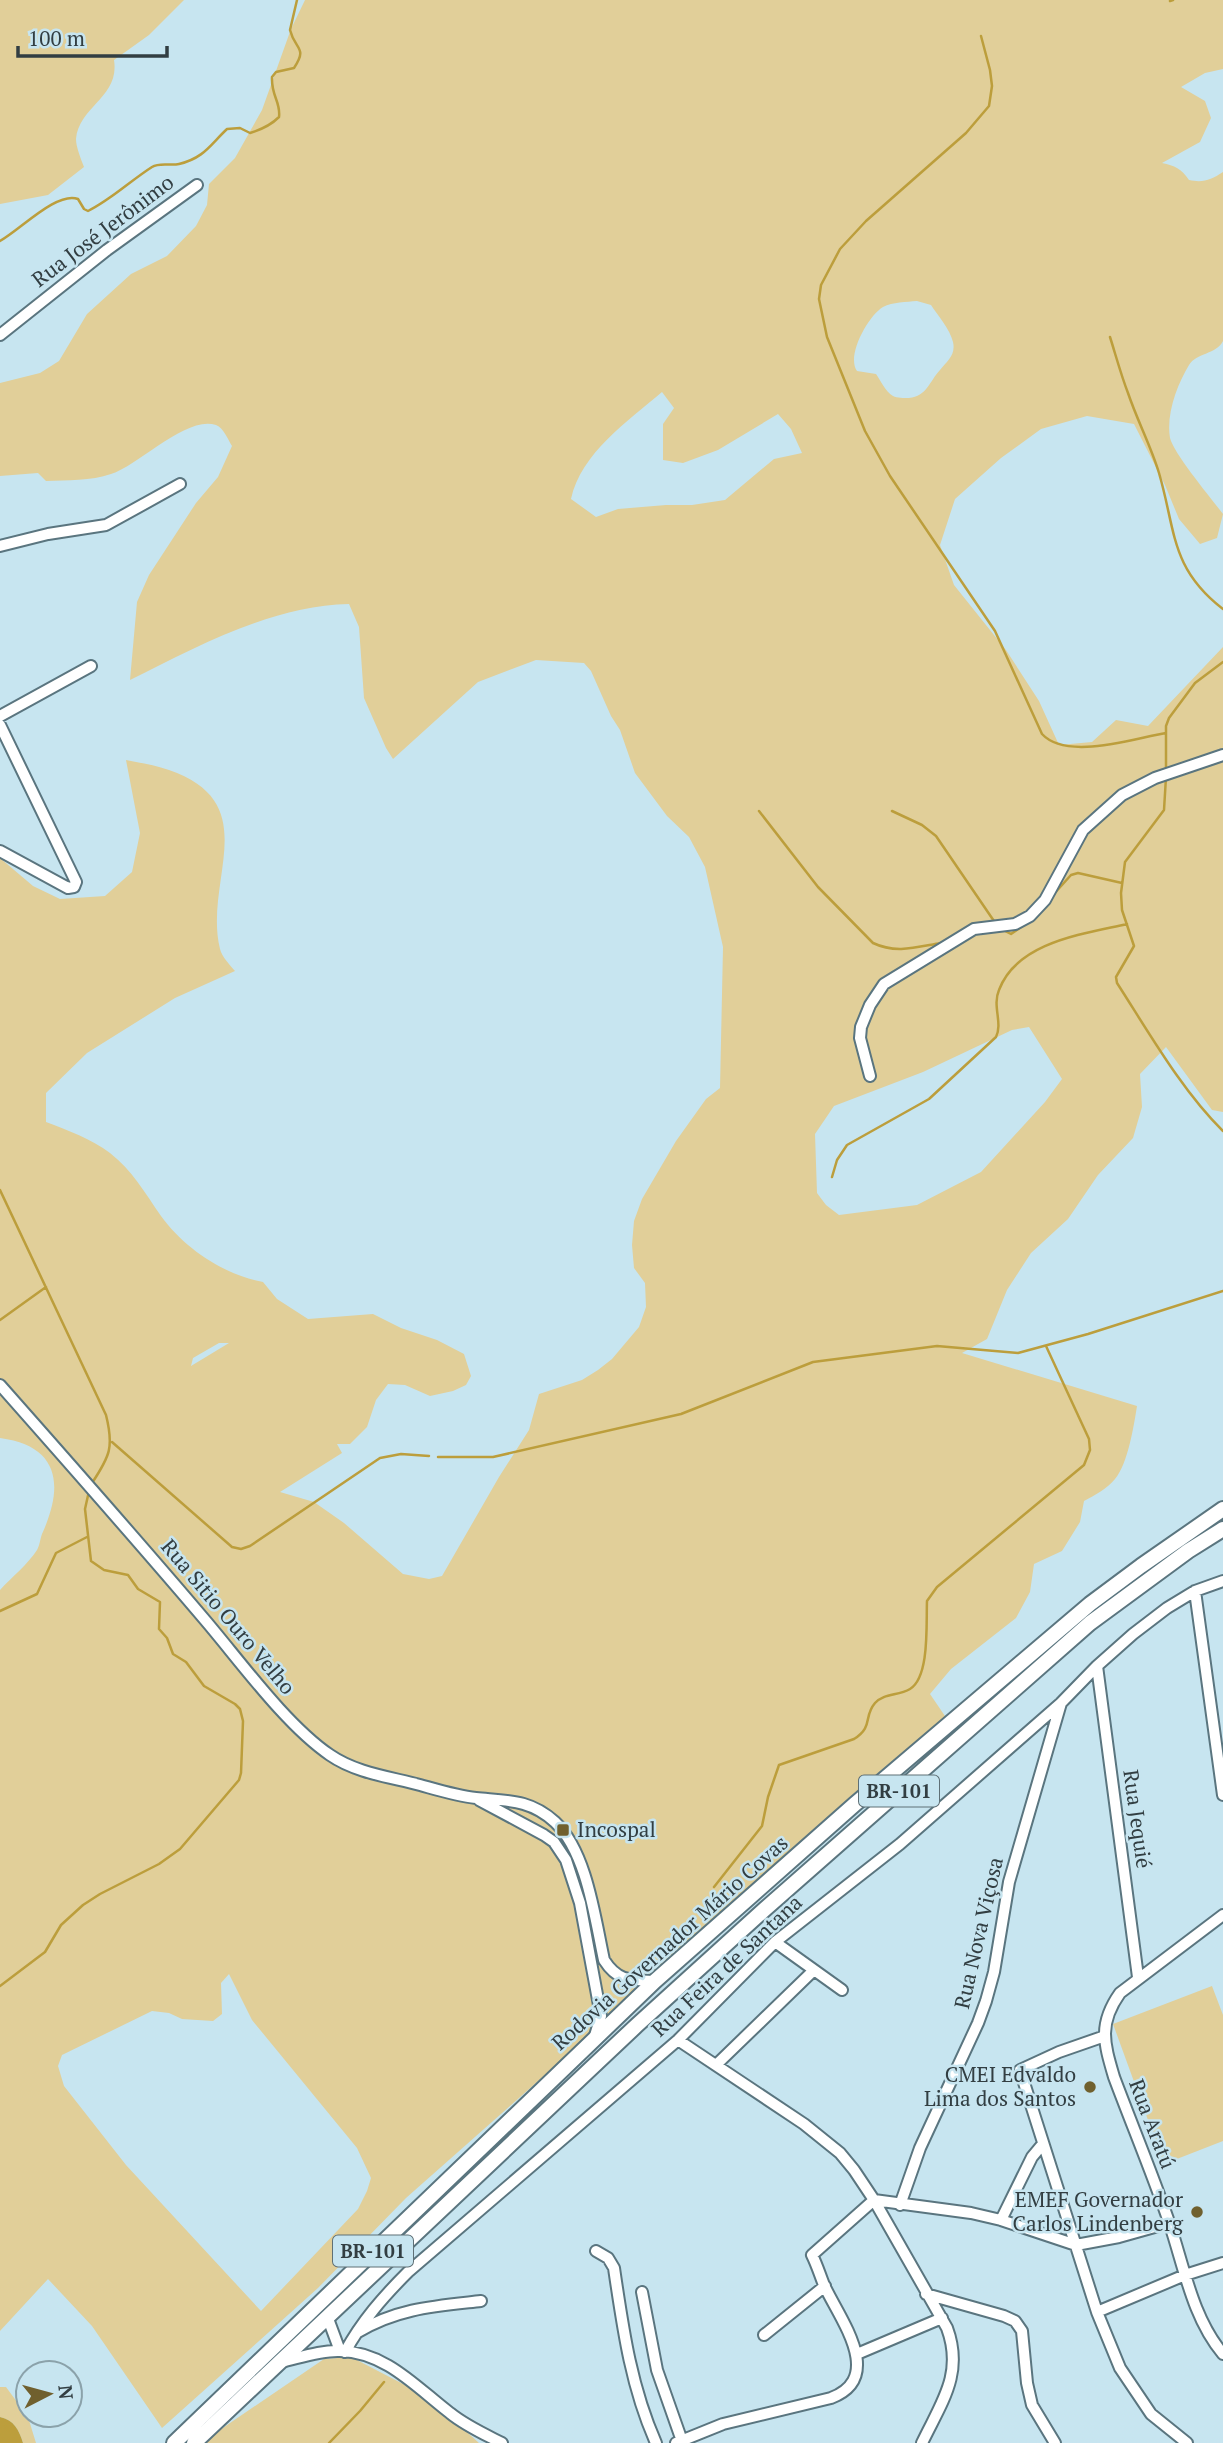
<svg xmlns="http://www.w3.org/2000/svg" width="1223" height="2443" font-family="'PT Serif',serif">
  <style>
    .green { fill: #e1cf99; fill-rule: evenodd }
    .water { fill: #bc9e3c }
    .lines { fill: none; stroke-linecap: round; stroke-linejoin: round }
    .stream { stroke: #bc9e3c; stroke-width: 2.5 }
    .minor-casing { stroke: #5a757f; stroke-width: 14 }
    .major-casing { stroke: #5a757f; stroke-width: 18 }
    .minor { stroke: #fff; stroke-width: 10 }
    .major { stroke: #fff; stroke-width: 14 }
    .poi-dot { fill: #70602e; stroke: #c7e5f0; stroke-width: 2.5 }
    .labels { text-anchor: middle; stroke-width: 5; stroke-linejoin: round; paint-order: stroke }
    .shield { fill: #c7e5f0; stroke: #5f7076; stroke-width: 2 }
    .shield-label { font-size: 19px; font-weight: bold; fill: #323e42 }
    .street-label { font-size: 21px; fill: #323e42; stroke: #c7e5f0 }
    .poi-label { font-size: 21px; fill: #323e42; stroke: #c7e5f0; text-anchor: end }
  </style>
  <rect width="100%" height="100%" fill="#c7e5f0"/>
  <path class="green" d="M0 0H184L149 35 114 60C120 97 79 106 76 139 76 147 81 159 84 167L48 195 0 204Z
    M305 0H1223V69L1205 73 1181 87 1205 101 1211 118 1200 142 1162 163C1175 166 1181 168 1189 180 1203 183 1211 180 1223 172V341C1217 354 1196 353 1189 365 1177 385 1166 414 1170 438 1174 454 1211 498 1223 514L1217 538 1200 544 1179 519 1165 485 1134 424 1087 416 1041 429 1001 458 955 499 940 545 954 585 1006 650 1039 701 1059 745 1092 742 1116 720 1148 726 1223 647V1112L1212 1110 1166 1047 1140 1074 1142 1107 1133 1138 1098 1175 1068 1219 1031 1253 1007 1290 987 1339 962 1353 1137 1406C1134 1425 1128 1464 1115 1479 1107 1489 1095 1495 1084 1501L1080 1522 1062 1551 1034 1564 1030 1592 1016 1618 951 1669 930 1694 947 1719 406 2198 318 2288 162 2428 92 2326 48 2279 0 2331V1590C12 1577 28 1564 37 1550 40 1545 40 1539 42 1534 64 1486 60 1446 0 1438V858L33 886 60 899 105 896 132 872 140 833 126 760C140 763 155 765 169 770 266 804 203 880 220 949 222 957 230 965 235 971L175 998 87 1053 46 1093V1122C67 1130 92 1139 110 1153 132 1170 145 1193 161 1216 184 1248 224 1275 263 1282L277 1299 308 1319 373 1314 401 1328 437 1340 464 1354 471 1376 466 1385 453 1391 430 1396 405 1385 388 1384 376 1400 367 1427 350 1444H337L342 1453 280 1492 314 1502 344 1523 403 1574 429 1579 442 1576 499 1477 529 1430 539 1394 582 1380 598 1370 612 1359 639 1327 646 1307 645 1283 634 1268 632 1245 634 1221 642 1199 676 1141 706 1099 720 1088 723 947 705 867 689 837 667 816 635 773 620 730 611 716 591 671 584 663 536 660 478 682 393 759 386 748 364 698 359 627 349 604C271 606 198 646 130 680L137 602 149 575 196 503 218 477 232 446C228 440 224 428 216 425 187 415 139 465 111 474 91 481 67 480 46 481L38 473 0 476V383L40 373 59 361 87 314 131 274 167 256 196 226 207 205 209 184 235 158 262 110 291 29ZM917 301 931 305C938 316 950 329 953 342 956 355 947 361 940 370 929 382 927 396 909 398 904 398 897 398 893 396 885 391 881 381 876 374L857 371C846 356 868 316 883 307 893 302 906 302 917 301ZM662 392 674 408 663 424V460L683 463 718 450 778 414 791 429 802 453 774 459 725 500 692 505H666L618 509 596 517 571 499C581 453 628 421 662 392ZM1029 1027 1062 1079 1045 1102 981 1172 917 1205 839 1215 826 1205 817 1193 815 1134 834 1106 923 1072 1012 1030ZM219 1343H229L191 1366 193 1358ZM229 1974 252 2020 357 2148 371 2178 367 2191 358 2209 261 2311 126 2165 64 2086 58 2066 62 2055 152 2011 169 2013 182 2019 213 2021 222 2014 221 1983Z
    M1212 1986 1223 2015V2141L1164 2164 1113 2024Z
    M351 2357 407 2386 447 2414 479 2443H204L211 2436 324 2359Z
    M0 2387H6L28 2417 36 2443H23C19 2430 14 2420 0 2417Z"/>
  <path class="water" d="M0 2417C14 2420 19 2430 23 2443H0Z"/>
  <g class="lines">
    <path class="stream" d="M1170 1 1173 0
      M981 36 990 70 992 86 989 106 966 133 866 221 840 249 821 285 819 299 827 337 865 431 890 476 995 631 1042 734C1067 761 1134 738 1166 733
      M0 241C20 230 57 191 78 199L84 209 88 211C112 199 130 181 152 167 160 162 170 166 179 164 204 158 210 145 227 129L240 128 250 133C260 130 272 124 279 117 281 102 271 96 272 77L276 72 294 68C308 47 295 50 290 30L297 0
      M1110 337C1116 356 1121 375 1128 393 1137 420 1151 446 1159 473 1176 531 1170 568 1223 609
      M1166 771V726L1169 718 1195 683 1223 662
      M1166 777 1164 810 1125 862 1121 893 1122 910 1134 946 1116 977 1117 983C1148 1031 1182 1091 1223 1131
      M759 811 818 887 873 943C896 954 917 947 941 943
      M892 811 922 825 936 836 996 924
      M1053 895 1071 875 1078 873 1122 883
      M1001 929 1011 934 1024 925
      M832 1177 837 1160 847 1145 929 1099 996 1037C1003 1023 992 1006 999 990 1017 942 1083 934 1127 924
      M0 1190 106 1415C114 1447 110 1456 92 1483
      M0 1320 46 1287
      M112 1442 232 1547 241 1549 250 1546 380 1458 401 1454 429 1456
      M438 1457H493L681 1414 813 1362 937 1346 1018 1353 1088 1334 1223 1291
      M0 1611 37 1594 56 1553 87 1537
      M714 1887 762 1826 768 1797 779 1765 854 1739C874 1726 863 1717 875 1703 884 1693 898 1696 910 1689 930 1677 926 1623 927 1601L937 1587 1084 1465 1090 1450 1089 1439 1046 1346
      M0 1986 45 1952 61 1925 83 1905 100 1894 159 1864 180 1849 239 1780 241 1773 243 1721 240 1709 235 1704 204 1686 186 1662 173 1654 167 1638 159 1629 160 1602 138 1589 128 1575 104 1570 91 1561 85 1509 89 1491
      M329 2443 360 2411 384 2382"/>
    <defs>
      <path id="minor" d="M0 335 107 250 197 185
        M0 546 48 534 106 525 180 484
        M0 716 91 666
        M0 725 76 882 74 887 68 888 0 851
        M870 1076 860 1038 861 1027 870 1005 884 984 974 929 1015 924 1030 916 1045 900 1083 830 1122 795 1155 778 1223 755
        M0 1385C69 1463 138 1541 205 1620 240 1661 286 1725 330 1755 356 1773 390 1777 420 1785 438 1790 457 1796 476 1798 507 1801 530 1799 555 1822 587 1852 595 1919 604 1960 618 1982 631 1980 655 1981
        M1195 1591 1223 1795
        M1097 1666 1138 1977
        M479 1800 544 1835 554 1842 566 1860 580 1903 601 2016 594 2039
        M1223 1915 1120 1993C1098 2024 1104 2043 1114 2077 1132 2125 1152 2173 1169 2222 1184 2266 1192 2317 1223 2354
        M775 1942 842 1990
        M1105 2036 1059 2052 1020 2070 1097 2312 1120 2368 1151 2414 1187 2443
        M678 2040 804 2124 840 2153 854 2170 874 2200 947 2328C964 2374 941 2403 922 2443
        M716 2065 813 1971
        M874 2200 971 2213 1001 2220 1076 2245 1119 2237 1169 2223
        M900 2205 920 2148 978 2023 986 2001 994 1972 1009 1882 1061 1703
        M1001 2220 1032 2157 1042 2145
        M596 2251 608 2258 614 2268C623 2329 631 2387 656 2443
        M642 2292 657 2370 682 2441
        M926 2294 1004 2316 1015 2321 1022 2331 1027 2383 1032 2405 1055 2443
        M1097 2312 1185 2275 1223 2263
        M327 2316 340 2351
        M358 2332C398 2308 436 2306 481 2301
        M764 2335 825 2286
        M345 2352C362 2321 383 2297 408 2272L678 2040 775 1942 900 1844 1061 1703 1097 1666 1133 1634 1167 1608 1195 1591 1223 1581
        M857 2354 942 2318
        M281 2362C299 2358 321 2350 340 2351 386 2352 417 2388 450 2413 466 2426 484 2434 502 2443
        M676 2443 723 2424 831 2398C886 2377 839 2318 824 2285 820 2275 817 2265 812 2255L874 2200"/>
      <path id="major" d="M174 2443 655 1981 855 1804 1090 1604 1141 1566 1223 1509
        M194 2443 637 2025 765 1909 1090 1623 1188 1551 1223 1529"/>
    </defs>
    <use href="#minor" class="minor-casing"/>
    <use href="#major" class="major-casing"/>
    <use href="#minor" class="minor"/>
    <use href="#major" class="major"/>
  </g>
  <g class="poi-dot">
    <rect x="556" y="1823" width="14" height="14" rx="3.5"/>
    <circle cx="1090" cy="2087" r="7"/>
    <circle cx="1197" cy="2212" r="7"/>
  </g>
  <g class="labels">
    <g class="shield">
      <rect x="859" y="1775.5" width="80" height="31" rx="5"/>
      <rect x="333" y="2235.5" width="80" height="31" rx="5"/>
    </g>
    <g class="shield-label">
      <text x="899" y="1798">BR-101</text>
      <text x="373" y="2258">BR-101</text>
    </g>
    <g class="street-label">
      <text transform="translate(103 231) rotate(-37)" y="7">Rua José Jerônimo</text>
      <text transform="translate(228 1617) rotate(50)" y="7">Rua Sitio Ouro Velho</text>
      <text transform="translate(1137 1819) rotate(82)" y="7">Rua Jequié</text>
      <text transform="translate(979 1933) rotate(-77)" y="7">Rua Nova Viçosa</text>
      <text transform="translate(670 1943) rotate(-42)" y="7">Rodovia Governador Mário Covas</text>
      <text transform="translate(727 1966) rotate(-43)" y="7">Rua Feira de Santana</text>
      <text transform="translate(1152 2124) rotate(69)" y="7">Rua Aratú</text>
    </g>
    <g class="poi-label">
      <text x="577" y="1837" text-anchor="start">Incospal</text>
      <text x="1076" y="2082">CMEI Edvaldo<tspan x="1076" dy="24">Lima dos Santos</tspan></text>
      <text x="1183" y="2207">EMEF Governador<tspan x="1183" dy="24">Carlos Lindenberg</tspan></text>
    </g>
  </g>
  <g transform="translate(49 2394) rotate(84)"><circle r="33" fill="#c7e5f0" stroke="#8ba2aa" stroke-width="2"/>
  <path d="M0-5L12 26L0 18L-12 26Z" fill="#70602e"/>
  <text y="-10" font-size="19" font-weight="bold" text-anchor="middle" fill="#323e42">N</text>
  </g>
  <path d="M18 46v10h149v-10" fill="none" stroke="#323e42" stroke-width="3.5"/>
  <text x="28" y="46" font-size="21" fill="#323e42" stroke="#c7e5f0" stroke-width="5" paint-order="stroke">100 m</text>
</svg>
